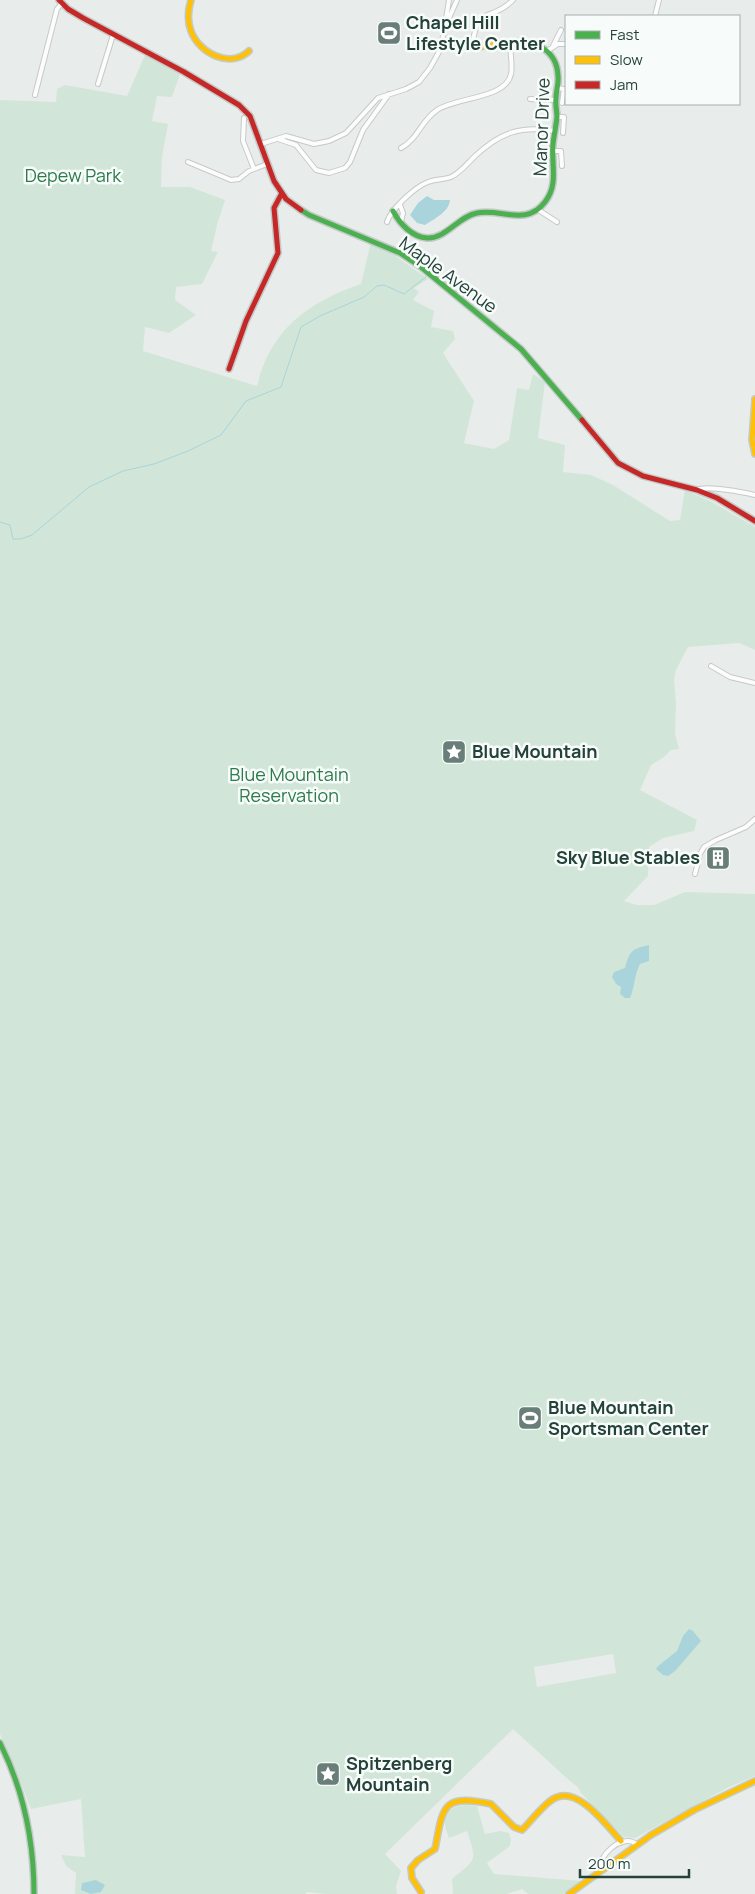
<svg xmlns="http://www.w3.org/2000/svg" width="755" height="1894" font-family="Manrope,sans-serif">
  <style>
    .green { fill: #d1e6d8; fill-rule: evenodd }
    .water { fill: #a9d4db }
    .lines { fill: none; stroke-linecap: round; stroke-linejoin: round }
    .stream { stroke: #a9d4db; stroke-width: 1 }
    .street-casing { stroke: #c5cac8; stroke-width: 6 }
    .fast-casing { stroke: #c3cbc8; stroke-width: 8 }
    .slow-casing { stroke: #c3cbc8; stroke-width: 8 }
    .jam-casing { stroke: #c3cbc8; stroke-width: 8 }
    .street { stroke: #fcfcfc; stroke-width: 4 }
    .fast { stroke: #4caf50; stroke-width: 5 }
    .slow { stroke: #ffc107; stroke-width: 5 }
    .jam { stroke: #c62828; stroke-width: 5 }
    .labels { text-anchor: middle; stroke-width: 5; stroke-linejoin: round; paint-order: stroke }
    .poi-label { font-size: 18px; font-weight: bold; fill: #24423a; stroke: #f7fbf9; text-anchor: start }
    .street-label { font-size: 18px; fill: #24423a; stroke: #f7fbf9 }
    .park-label { font-size: 18px; fill: #2d7a4b; stroke: #f7fbf9 }
  </style>
  <rect width="100%" height="100%" fill="#e8edeb"/>
  <path class="green" d="M145 55 180 74 172 97 157 96 152 121 168 124 162 157 161 187H190L225 200 217 225 211 251 218 252 202 284 176 287 175 300 196 315 169 333 145 327 143 351 257 386C270 330 308 302 361 284L371 242 380 245 428 279 414 288 419 292 413 300 434 311 431 327 453 331 455 339 443 353 474 401 464 443 494 449 509 440 517 388 529 390 533 374 545 382 538 438 565 445 563 472 591 475 613 485 670 521 680 520 685 490 712 502 755 527V650L739 643 688 647 676 670 674 680 676 703 675 734 679 749 671 750 664 757 651 765 640 790 697 820 694 831 663 838 649 847 648 876 624 901 637 905H654L685 892 755 894V1776L727 1788 635 1838 624 1837 581 1793 578 1787 571 1782 513 1729 385 1854 401 1871 396 1886 397 1894H326L306 1892V1894H75L76 1873 66 1866 61 1855 85 1857 81 1799 31 1809 14 1765 0 1734V100L56 102 57 89 65 85 127 96ZM613 1654 616 1673 537 1687 534 1667Z
    M466 1805 477 1806 485 1834 500 1831 509 1833 511 1840 510 1846 487 1863 494 1874 582 1881 563 1894H528L522 1889 507 1894H453L452 1879C477 1858 477 1862 467 1831L449 1838C441 1819 443 1807 466 1805Z"/>
  <path class="water" d="M427 196 434 200H450C449 212 434 219 425 225L417 223 410 215 418 203Z
    M649 945V961L640 964C634 975 635 987 630 998H625L620 994 621 987 616 984 612 977 614 972 625 968C630 951 631 949 649 945Z
    M689 1629 693 1631 701 1641 675 1671 668 1676 663 1675 656 1669 658 1666 677 1651 683 1636Z
    M96 1880 105 1885 101 1892 91 1894 81 1890 82 1883Z"/>
  <g class="lines">
    <path class="stream" d="M0 522 10 525 13 539H21L32 535 89 487 123 471 154 464 188 451 221 435 246 401 281 387 301 327 320 316 364 297 377 286 384 285 404 294 427 276"/>
    <defs>
      <path id="street" d="M655 16 659 0
        M445 25 449 0
        M553 46 561 30
        M472 47C478 2 489 24 513 0
        M547 51 558 44H566
        M98 84 113 35
        M557 88 564 89 562 103
        M35 95 57 9 62 3
        M530 99 556 100
        M557 117H564L563 133
        M244 118 243 141 254 169
        M278 139 296 145 316 170 329 173 345 168 350 162 363 130 389 94
        M261 144 286 136 314 144 329 141 346 133 378 98 406 89 419 82 430 68 440 50 445 27 457 0
        M401 148C418 139 420 122 437 110 456 97 506 99 511 74 513 65 510 53 510 43
        M553 151H561L562 166
        M188 162 231 180 239 179 249 171 267 164
        M400 205 403 213 401 222
        M537 209 557 222
        M387 222C391 209 415 187 428 182 435 179 443 180 451 177 460 173 467 164 474 157 499 133 520 125 555 131
        M697 490C708 485 741 492 755 495
        M711 666 730 677 755 683
        M695 874 700 854 704 847 716 840 746 827 755 819
        M600 1871C597 1856 622 1833 636 1844"/>
      <path id="fast" d="M301 210 309 215 400 253 421 267 521 349 582 420
        M393 211C400 224 412 237 427 238 446 239 459 216 477 213 501 208 526 227 545 202 559 184 551 165 553 144 554 135 556 126 557 117 557 111 555 105 556 98 556 91 559 83 558 76 557 50 535 40 513 42
        M0 1743C24 1791 34 1840 34 1894"/>
      <path id="slow" d="M191 0C188 10 187 21 191 31 199 53 230 69 249 51
        M441 45 477 47 513 42
        M755 399 752 440 755 454
        M421 1892 412 1878 411 1868 418 1860 435 1849C443 1808 441 1793 491 1804L514 1827 522 1830C531 1821 543 1805 553 1799 577 1784 606 1825 621 1841
        M569 1894 651 1835 694 1810 755 1781"/>
      <path id="jam" d="M59 0 68 9 83 18 184 72 239 105 250 116 274 181 286 199 301 210
        M229 369 246 321 278 253 274 208 282 193
        M582 420 618 463 643 476 697 490 717 498 755 521"/>
    </defs>
    <use href="#street" class="street-casing"/>
    <use href="#fast" class="fast-casing"/>
    <use href="#slow" class="slow-casing"/>
    <use href="#jam" class="jam-casing"/>
    <use href="#street" class="street"/>
    <use href="#fast" class="fast"/>
    <use href="#slow" class="slow"/>
    <use href="#jam" class="jam"/>
  </g>
  <defs>
    <symbol id="stadium-square" viewBox="-11 -11 22 22"><rect x="-9" y="-9" width="18" height="18" rx="4" fill="#697e78" stroke="#f7fbf9"/><path d="M0-5a6.5 5 0 1 0 0 10a6.5 5 0 1 0 0-10ZM-3.5-1.8h7v3.6h-7Z" fill="#fff"/></symbol>
    <symbol id="sight-square" viewBox="-11 -11 22 22"><rect x="-9" y="-9" width="18" height="18" rx="4" fill="#697e78" stroke="#f7fbf9"/><path d="M0-6L1.8-2.2L6-1.7L2.9 1.2L3.7 5.4L0 3.3L-3.7 5.4L-2.9 1.2L-6-1.7L-1.8-2.2Z" fill="#fff"/></symbol>
    <symbol id="building-square" viewBox="-11 -11 22 22"><rect x="-9" y="-9" width="18" height="18" rx="4" fill="#697e78" stroke="#f7fbf9"/><path d="M-4-6H4V6H1V3H-1V6H-4ZM-2.5-4.3h1.7v1.8h-1.7ZM.8-4.3h1.7v1.8H.8ZM-2.5-1h1.7V.8h-1.7ZM.8-1h1.7V.8H.8Z" fill="#fff"/></symbol>
  </defs>
  <g fill-rule="evenodd">
    <use href="#stadium-square" x="375" y="19" width="28" height="28"/>
    <use href="#sight-square" x="440" y="738" width="28" height="28"/>
    <use href="#building-square" x="704" y="844" width="28" height="28"/>
    <use href="#stadium-square" x="516" y="1404" width="28" height="28"/>
    <use href="#sight-square" x="314" y="1760" width="28" height="28"/>
  </g>
  <g class="labels">
    <g class="poi-label">
      <text x="406" y="29">Chapel Hill<tspan x="406" dy="21">Lifestyle Center</tspan></text>
      <text x="472" y="758">Blue Mountain</text>
      <text x="700" y="864" text-anchor="end">Sky Blue Stables</text>
      <text x="548" y="1414">Blue Mountain<tspan x="548" dy="21">Sportsman Center</tspan></text>
      <text x="346" y="1770">Spitzenberg<tspan x="346" dy="21">Mountain</tspan></text>
    </g>
    <g class="street-label">
      <text transform="translate(542 127) rotate(-88)" y="6">Manor Drive</text>
      <text transform="translate(448 275) rotate(36)" y="6">Maple Avenue</text>
    </g>
    <g class="park-label">
      <text x="73" y="182">Depew Park</text>
      <text x="289" y="781">Blue Mountain<tspan x="289" dy="21">Reservation</tspan></text>
    </g>
  </g>
  <rect x="565" y="15" width="175" height="90" fill="#f7fbf9" stroke="#a3b1ad"/>
  <rect x="575" y="31" width="25" height="8" fill="#4caf50" stroke="#a3b1ad"/>
  <text x="610" y="40" font-size="15" fill="#24423a">Fast</text>
  <rect x="575" y="56" width="25" height="8" fill="#ffc107" stroke="#a3b1ad"/>
  <text x="610" y="65" font-size="15" fill="#24423a">Slow</text>
  <rect x="575" y="81" width="25" height="8" fill="#c62828" stroke="#a3b1ad"/>
  <text x="610" y="90" font-size="15" fill="#24423a">Jam</text>
  <path d="M580 1869v8h109v-8" fill="none" stroke="#24423a" stroke-width="2.5"/>
  <text x="588" y="1869" font-size="15" fill="#24423a" stroke="#f7fbf9" stroke-width="4" paint-order="stroke">200 m</text>
</svg>
